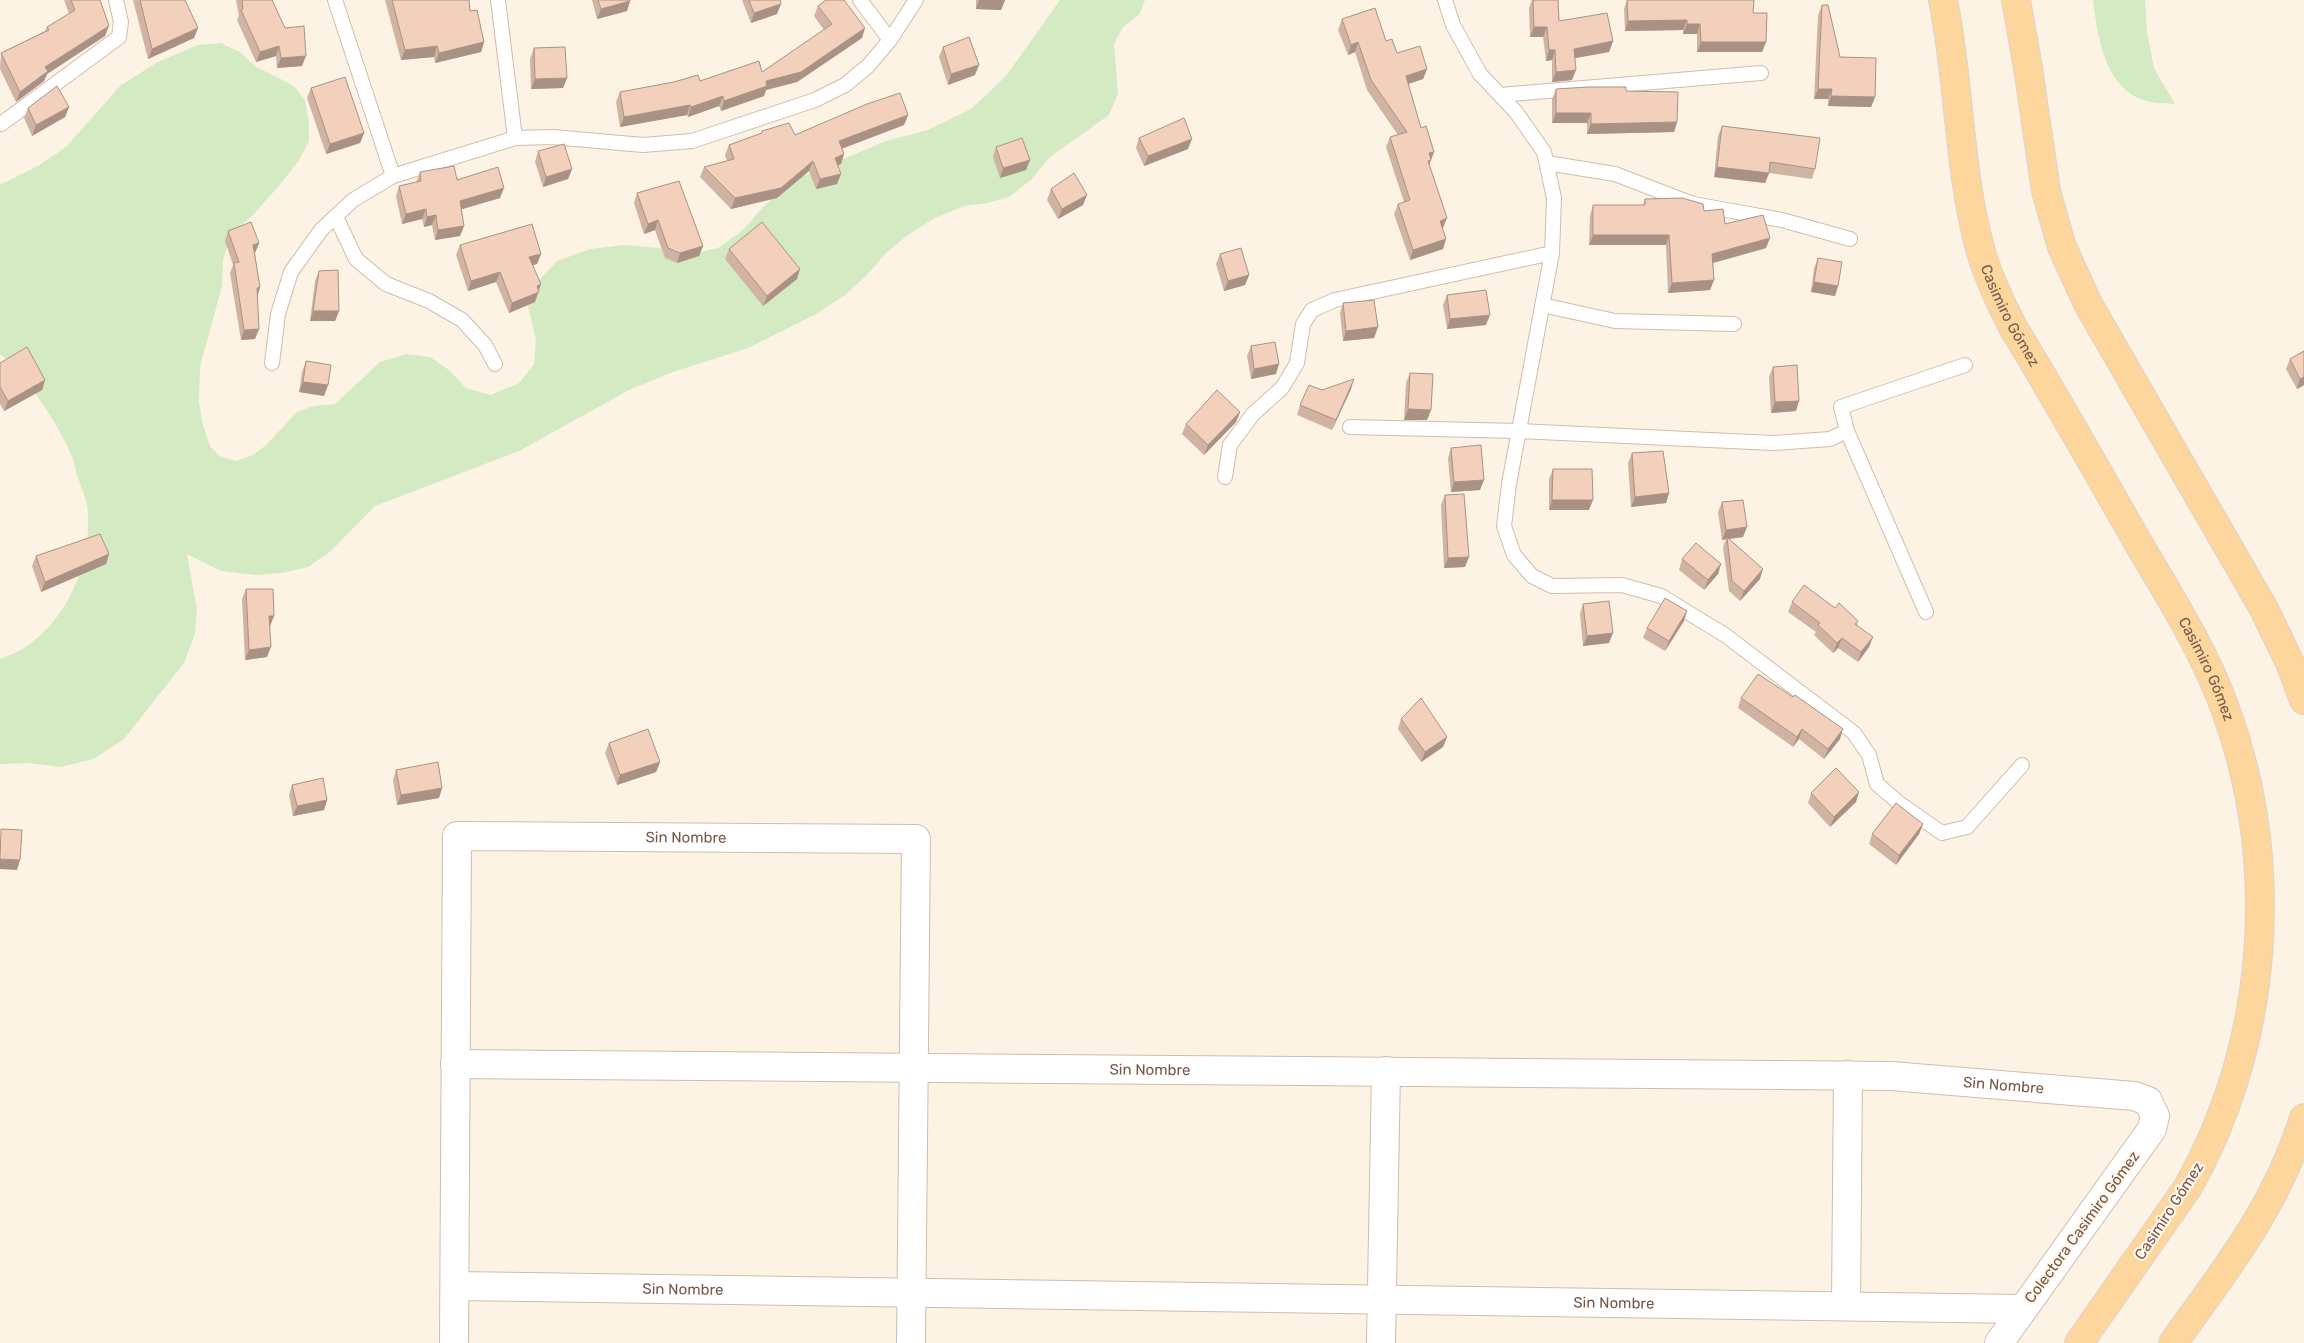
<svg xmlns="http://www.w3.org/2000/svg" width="2304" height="1343" font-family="Rubik,sans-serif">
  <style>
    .green { fill: #d4eac3 }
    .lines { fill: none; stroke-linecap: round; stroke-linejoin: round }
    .lane-casing { stroke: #d0bcad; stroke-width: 16 }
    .street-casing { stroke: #d0bcad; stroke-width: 30 }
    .primary-casing { stroke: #dbd4d0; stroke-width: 30 }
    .lane { stroke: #fff; stroke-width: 14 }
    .street { stroke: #fff; stroke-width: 28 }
    .primary { stroke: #fcd69c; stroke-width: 28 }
    .wall { fill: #d0b3a2 }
    .shaded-wall { fill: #a99284 }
    .building { fill: #f2d0bc; stroke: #a99284 }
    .labels { text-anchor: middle; stroke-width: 4.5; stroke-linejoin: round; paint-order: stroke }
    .street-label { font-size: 15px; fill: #765849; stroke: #fff7eb }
  </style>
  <rect width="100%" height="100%" fill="#fdf3e4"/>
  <path class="green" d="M1060 0H1145L1140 14 1123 27 1114 44 1118 94 1109 115 1050 157 1032 179 1009 197 988 203 964 206 933 219 908 235 887 252 866 276 846 294 816 314 748 348 670 373 629 390 519 451 375 506 331 551 308 567 282 573 256 575 221 571 187 554 197 610 195 634 184 663 124 739 94 759 60 767 29 763 0 764V659C60 640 95 566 87 506 86 498 82 489 79 481 76 473 75 464 72 456 59 426 26 374 0 354V185L38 166 66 147 120 86 156 63 197 45 221 43 240 52 255 66 294 86 305 100 309 124V141L298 162 277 188 254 214 239 227 229 241 223 260 222 286 200 367 199 402 203 425 210 446 219 456 236 461 253 455 266 445 297 412 314 406 335 404 380 362 406 354 430 357 449 370 466 388 491 395 519 383 534 364 536 340 528 306 533 287 557 261 590 249 624 245 659 248 687 255 718 248 743 230 764 206 791 181 886 141 928 130 971 109 1006 76Z
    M2093 0H2145L2147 32 2154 68 2175 104C2167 103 2159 104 2151 102 2105 93 2098 38 2093 0Z"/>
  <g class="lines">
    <defs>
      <path id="lane" d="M335 0 393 176
        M498 0 515 138
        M860 0 890 40
        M1445 0 1453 25 1480 74 1516 112 1544 152 1554 198 1552 253 1509 484 1504 526 1514 555 1532 576 1552 586 1622 585 1661 596 1725 635 1854 733 1869 755 1877 784 1899 803 1942 833 1967 827 2022 765
        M1500 95 1761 73
        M1 124 119 37 121 22 116 0
        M1547 163 1615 174 1693 204 1782 220 1850 239
        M336 217 356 259 386 284 429 301 462 320 485 345 495 364
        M1542 305 1615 321 1734 324
        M272 363 278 314 291 272 321 230 353 200 393 176 515 138 553 137 643 145 692 141 815 100 845 85 868 66 890 40 916 0
        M1350 427 1518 431 1773 443 1830 439 1847 431
        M1225 477 1230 445 1253 414 1282 388 1297 363 1303 324 1312 310 1335 300 1552 253
        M1926 612 1847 431 1841 407 1965 365"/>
      <g id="street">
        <path id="s1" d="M455 1064 1891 1076 2134 1096 2148 1101 2155 1116 2152 1129 1999 1343"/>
        <path id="s2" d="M455 1286 2023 1309"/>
        <path d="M1846 1306 1848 1075"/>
        <path id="s3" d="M454 1343 457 836 916 839 911 1343"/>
        <path d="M1381 1343 1386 1071"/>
      </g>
      <g id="primary">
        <path id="s4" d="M1943 0C1960 83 1958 170 1981 252 1989 279 2001 304 2014 329 2056 398 2096 469 2136 539 2168 594 2203 648 2225 708 2282 864 2269 1042 2188 1187L2079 1343"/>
        <path d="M2016 0 2028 68 2046 191 2062 247 2088 304 2264 609 2290 663 2304 700"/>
        <path d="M2173 1343C2226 1269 2276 1207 2304 1118"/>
      </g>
    </defs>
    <use href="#lane" class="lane-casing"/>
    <use href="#street" class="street-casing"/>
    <use href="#primary" class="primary-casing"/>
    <use href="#lane" class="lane"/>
    <use href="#street" class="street"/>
    <use href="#primary" class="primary"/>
  </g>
  <path class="wall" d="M64 0H100L105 36 47 74 44 81 16 102 0 69 1 53 45 31 47 27 69 14Z
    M133 0H185L194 38 148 59Z
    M236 0H272L302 66 277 68 276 56 256 62 237 20 239 16Z
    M385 0H469L470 11 484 42 481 52 435 63 434 57 401 60Z
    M592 0H630V1L627 11 597 19Z
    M742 0H780L777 14 751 23Z
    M976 0H1005L1001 10 976 9Z
    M1532 0H1558L1559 21 1613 41 1609 52 1575 58 1572 80 1552 82V60L1546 61 1543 37H1530L1529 8Z
    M1627 0 1753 13 1766 42 1762 52H1697V34H1683V30L1625 31 1624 9Z
    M1822 5 1840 57 1875 97 1871 107 1828 106V99H1814L1818 15Z
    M818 6 862 38 797 82 766 90 764 96 721 111 719 106 688 117 687 115 620 127 616 102 620 92 762 72 824 30 814 16Z
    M1342 19 1386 41 1397 53 1427 69 1423 79 1408 84 1421 128 1434 152 1429 164 1443 229 1446 239 1443 249 1410 260 1394 214 1398 204 1404 202 1386 147 1390 137 1398 135 1367 90 1355 52 1348 55 1338 30Z
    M943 47 975 75 948 85 939 57Z
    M534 48 567 78 563 88 531 89 530 59Z
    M311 88 364 133 360 143 326 154 307 98Z
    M1556 89 1626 91 1677 122 1674 132 1587 134V123H1552V99Z
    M69 107 65 117 32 136 24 118 28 108Z
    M908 115 904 125 842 149 844 154 841 164 838 165 837 184 816 189 809 171 777 198 731 209 700 177 704 167 727 161 725 155 729 145 761 133 762 131 795 135Z
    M1722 126 1815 169 1812 179 1769 173 1765 183 1714 177 1718 136Z
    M1139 138 1188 149 1144 166 1136 148Z
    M996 147 1030 160 1026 170 1000 178 993 157Z
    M538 151 572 169 568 179 543 187 535 162Z
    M420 172 457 180 500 198 461 209 464 226 460 236 435 240 432 225 424 227 422 219 402 224 396 196 399 186 416 182Z
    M1051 189 1083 205 1058 219 1047 200Z
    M637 193 703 246 699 256 677 263 665 258 655 230 644 234 634 203Z
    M1645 199 1704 211 1766 248 1713 263 1714 280 1710 290 1668 293 1666 245H1589L1590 215 1593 205H1643Z
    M228 231 259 243 255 253 260 287 257 296 259 329 255 339 241 340 230 273 233 265 225 241Z
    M460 245 541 254 537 264 533 265 539 290 535 302 509 313 496 282 468 291 456 255Z
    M729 249 797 279 763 306 725 259Z
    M1220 254 1249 275 1245 285 1224 291 1216 264Z
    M1818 258 1838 286 1835 296 1811 292 1814 268Z
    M319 271 339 311 335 321H310L315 281Z
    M1447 295 1486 325 1447 329 1443 305Z
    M1343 303 1378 327 1374 338 1343 341 1340 313Z
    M1251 346 1276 374 1251 379 1247 356Z
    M2304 351V385L2297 389 2286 369 2290 359Z
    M306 361 328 385 324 396 299 392 302 372Z
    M0 363 45 380 42 390 4 411 0 404Z
    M1773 367 1796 411 1771 413 1769 377Z
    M1410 373 1431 410 1427 420H1404L1406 383Z
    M1351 389 1332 430 1297 415 1300 405 1322 390Z
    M1240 412 1236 422 1204 455 1182 434 1186 424Z
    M1451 448 1480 490 1451 492 1448 458Z
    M1632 453 1669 493 1666 503 1631 507 1628 463Z
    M1553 469 1589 510H1549V479Z
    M1445 495 1465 567 1444 568 1441 505Z
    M1722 502 1743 537 1729 539 1760 579 1740 601 1729 591 1723 547 1726 539 1722 540 1718 512Z
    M109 554 106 564 41 592 32 566 36 556Z
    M1682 559 1721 564 1718 574 1704 590 1679 570Z
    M246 589 274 616 270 626 267 657 245 660 242 599Z
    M1792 602 1835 608 1858 621 1857 624 1869 647 1858 662 1838 648 1833 653 1814 635 1816 632 1788 612Z
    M1583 604 1609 643 1583 646 1580 614Z
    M1684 621 1665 651 1643 638 1647 628Z
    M1793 697 1840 739 1824 759 1799 739 1793 747 1738 708 1741 698Z
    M1401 719 1447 737 1443 747 1421 762 1398 729Z
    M609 743 660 762 656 772 617 785 605 753Z
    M396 770 442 788 439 798 397 805 393 780Z
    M292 785 327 800 324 810 293 816 289 795Z
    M1811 793 1856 802 1830 827 1808 803Z
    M1923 824 1919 834 1896 865 1869 844 1872 834Z"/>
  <path class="shaded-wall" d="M979 0H1005L1001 10 976 9Z
    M630 1 627 11 597 19 601 9Z
    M781 4 777 14 751 23 754 13Z
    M1687 20 1683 30 1625 31 1628 21Z
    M1687 24H1700L1697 34H1683Z
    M109 26 105 36 47 74 44 81 16 102 20 92 45 67Z
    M1534 27H1547L1543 37H1530Z
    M198 28 194 38 148 59 152 49Z
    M865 28 862 38 797 82 766 90 764 96 721 111 724 101 766 81Z
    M1613 41 1609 52 1570 59 1574 49Z
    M484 42 481 52 435 63 439 53Z
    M1358 42 1355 52 1348 55 1351 45Z
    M1701 42H1766L1762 52H1697Z
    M279 46 276 56 256 62 260 52Z
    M437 46 434 57 401 60 405 50Z
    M1549 50H1555L1552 60 1546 61Z
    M306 56 302 66 277 68 281 58Z
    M979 65 975 75 948 85 951 74Z
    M1427 69 1423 79 1402 86 1406 76Z
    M1576 70 1572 80 1552 82 1556 72Z
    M567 78 563 88 531 89 535 79Z
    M1818 89H1832L1828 99H1814Z
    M723 96 719 106 688 117 691 107Z
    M1831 96 1875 97 1871 107 1828 106Z
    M690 105 687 115 620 127 624 117Z
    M69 107 65 117 32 136 36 125Z
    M1556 113H1591L1587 123H1552Z
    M908 115 904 125 835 151 839 141Z
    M1677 122 1674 132 1587 134 1591 124Z
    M364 133 360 143 326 154 330 144Z
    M1192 139 1188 149 1144 166 1148 156Z
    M1434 152 1427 170 1429 153Z
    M844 154 841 164 831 168 835 158Z
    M1030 160 1026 170 1000 178 1003 168Z
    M813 161 809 171 777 198 731 209 735 198Z
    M1717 167 1769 173 1765 183 1714 177Z
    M572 169 568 179 543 187 546 177Z
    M841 174 837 184 816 189 820 179Z
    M504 188 500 198 456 211 460 201Z
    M1087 195 1083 205 1058 219 1062 209Z
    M426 209 422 219 402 224 406 214Z
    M436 215 432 225 424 227 427 217Z
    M1447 218 1443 228 1437 231 1440 221Z
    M658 220 655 230 644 234 648 224Z
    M464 226 460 236 435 240 438 230Z
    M1593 235H1669L1666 245H1589Z
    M1770 238 1766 248 1709 264 1712 254Z
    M1446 239 1443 249 1410 260 1413 250Z
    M259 243 255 253 253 245Z
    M703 246 699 256 677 263 680 253Z
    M541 254 537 264 526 267 529 257Z
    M800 269 797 279 763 306 767 296Z
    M500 272 496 282 468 291 471 281Z
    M1249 275 1245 285 1224 291 1228 281Z
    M1714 280 1710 290 1668 293 1672 283Z
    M1814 282 1838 286 1835 296 1811 292Z
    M541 284 535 302 509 313 512 303 537 286Z
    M260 287 257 298V288Z
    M313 311H339L335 321H310Z
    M1490 315 1486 325 1447 329 1450 319Z
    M1378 327 1374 338 1343 341 1346 331Z
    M259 329 255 339 241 340 244 330Z
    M1279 364 1276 374 1251 379 1254 369Z
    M2304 377V385L2297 389 2300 379Z
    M1354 379 1351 389 1332 430 1336 420Z
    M45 380 42 390 4 411 8 401Z
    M303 382 328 385 324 396 299 392Z
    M1799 401 1796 411 1771 413 1775 402Z
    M1408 409 1431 410 1427 420H1404Z
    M1240 412 1236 422 1204 455 1208 445Z
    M1484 480 1480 490 1451 492 1454 482Z
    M1669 493 1666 503 1631 507 1635 497Z
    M1552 500H1593L1589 510H1549Z
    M1747 527 1743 537 1727 539V537L1726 539 1722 540 1726 530Z
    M109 554 106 564 41 592 45 582Z
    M1469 557 1465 567 1444 568 1448 558Z
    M1721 564 1718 574 1704 590 1708 580Z
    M1763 569 1760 579 1740 601 1744 591Z
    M1687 611 1684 621 1665 651 1669 641Z
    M269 616H274L270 626Z
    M1613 633 1609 643 1583 646 1587 636Z
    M1873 637 1869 647 1858 662 1861 652Z
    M1842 638 1838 648 1833 653 1837 643Z
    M271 647 267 657 245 660 249 650Z
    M1802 729 1799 739 1793 747 1797 737Z
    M1843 729 1840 739 1824 759 1828 749Z
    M1447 737 1443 747 1421 762 1425 752Z
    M660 762 656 772 617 785 620 775Z
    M442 788 439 798 397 805 401 795Z
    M1859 792 1856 802 1830 827 1834 817Z
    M327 800 324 810 293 816 297 806Z
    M1923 824 1919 834 1896 865 1899 855Z
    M0 859 20 860 17 870 0 869Z"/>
  <path class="building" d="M71 0H100L109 26 45 67 48 71 20 92 1 53 49 30 47 27 75 10Z
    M140 0H185L198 28 152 49Z
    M242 0H272L285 28 304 26 306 56 281 58 279 46 260 52 241 10 243 9Z
    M392 0H469L470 11 477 10 484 42 439 53 437 46 405 50Z
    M598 0H630V1L601 9Z
    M749 0H780L781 4 754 13Z
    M826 0H844L865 28 801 72 766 81 767 86 724 101 723 96 691 107 690 105 624 117 620 92 674 82 698 75 700 81 759 61 762 72 832 24 818 6Z
    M1533 0H1558L1559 21 1607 13 1613 41 1574 49 1576 70 1556 72 1555 50H1549L1547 27H1534Z
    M1627 0H1754L1753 13H1767L1766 42H1701L1700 24H1687V20L1628 21Z
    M1822 5H1828L1840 57 1876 58 1875 97 1831 96 1832 89H1818Z
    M1375 8 1386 41 1392 39 1397 53 1420 46 1427 69 1406 76 1421 128 1426 126 1434 152 1429 153 1431 160 1428 161 1447 218 1440 221 1446 239 1413 250 1398 204 1410 200 1390 137 1407 132 1371 80 1358 42 1351 45 1342 19Z
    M969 37 979 65 951 74 943 47Z
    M565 47 567 78 535 79 534 48Z
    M345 77 364 133 330 144 311 88Z
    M57 86 69 107 36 125 28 108Z
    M1588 87H1626V91L1678 92 1677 122 1591 124V113H1556V89Z
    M900 93 908 115 839 141 844 154 835 158 841 174 820 179 813 161 781 188 735 198 704 167 734 159 729 145 762 133V131L789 123 795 135 867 104Z
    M1184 118 1192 139 1148 156 1139 138Z
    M1722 126 1820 138 1815 169 1770 162 1769 173 1717 167Z
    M1022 138 1030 160 1003 168 996 147Z
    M564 144 572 169 546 177 538 151Z
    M454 166 457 180 498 167 504 188 460 201 464 226 438 230 436 215 427 217 426 209 406 214 399 186 421 181 420 172Z
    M1074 173 1087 195 1062 209 1051 189Z
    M679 181 703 246 680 253 668 248 658 220 648 224 637 193Z
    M1682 198 1703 204 1704 211 1723 209 1725 224 1763 215 1770 238 1712 254 1714 280 1672 283 1669 235H1593V205H1645V199Z
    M251 222 259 243 253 245 260 287 257 288 259 329 244 330 234 263 239 262 228 231Z
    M762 222 800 269 767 296 729 249Z
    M532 224 541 254 529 257 541 284 537 286 539 292 512 303 500 272 471 281 460 245Z
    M1241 248 1249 275 1228 281 1220 254Z
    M1818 258 1842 262 1838 286 1814 282Z
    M338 270 339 311H313L319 271Z
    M1486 290 1490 315 1450 319 1447 295Z
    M1374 300 1378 327 1346 331 1343 303Z
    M1275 342 1279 364 1254 369 1251 346Z
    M27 347 45 380 8 401 0 387V363Z
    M2304 351V377L2300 379 2290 359Z
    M306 361 331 365 328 385 303 382Z
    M1797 365 1799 401 1775 402 1773 367Z
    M1410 373 1433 374 1431 410 1408 409Z
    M1354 379 1336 420 1300 405 1309 385 1322 390Z
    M1217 390 1240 412 1208 445 1186 424Z
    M1481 445 1484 480 1454 482 1451 448Z
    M1663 451 1669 493 1635 497 1632 453Z
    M1553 469H1592L1593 500H1552Z
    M1464 494 1469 557 1448 558 1445 495Z
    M1743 500 1747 527 1726 530 1722 502Z
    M100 534 109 554 45 582 36 556Z
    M1727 537 1763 569 1744 591 1732 581Z
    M1696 543 1721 564 1708 580 1682 559Z
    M1804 585 1835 608 1839 603 1858 621 1855 624 1873 637 1861 652 1842 638 1837 643 1818 625 1820 623 1792 602Z
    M246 589H273L274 616H269L271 647 249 650Z
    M1665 598 1687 611 1669 641 1647 628Z
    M1609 601 1613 633 1587 636 1583 604Z
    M1758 674 1793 697 1795 695 1843 729 1828 749 1802 729 1797 737 1741 698Z
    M1421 698 1447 737 1425 752 1401 719Z
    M648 729 660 762 620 775 609 743Z
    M438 762 442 788 401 795 396 770Z
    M1836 768 1859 792 1834 817 1811 793Z
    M323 778 327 800 297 806 292 785Z
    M1896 803 1923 824 1899 855 1872 834Z
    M1 829 22 830 20 860 0 859Z"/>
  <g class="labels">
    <g class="street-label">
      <text dy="5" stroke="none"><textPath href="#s4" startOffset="325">Casimiro Gómez</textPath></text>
      <text dy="5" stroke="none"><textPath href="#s4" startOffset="730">Casimiro Gómez</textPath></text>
      <text dy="5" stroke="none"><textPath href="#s3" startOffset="736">Sin Nombre</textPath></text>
      <text dy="5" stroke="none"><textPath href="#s1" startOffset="695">Sin Nombre</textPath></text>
      <text dy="5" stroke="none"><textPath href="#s1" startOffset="1549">Sin Nombre</textPath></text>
      <text transform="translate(2169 1211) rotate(-57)" y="5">Casimiro Gómez</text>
      <text transform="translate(2082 1227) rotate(-54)" y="5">Colectora Casimiro Gómez</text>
      <text dy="5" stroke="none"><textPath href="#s2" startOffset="228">Sin Nombre</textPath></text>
      <text dy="5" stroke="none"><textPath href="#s2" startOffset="1159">Sin Nombre</textPath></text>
    </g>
  </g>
</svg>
